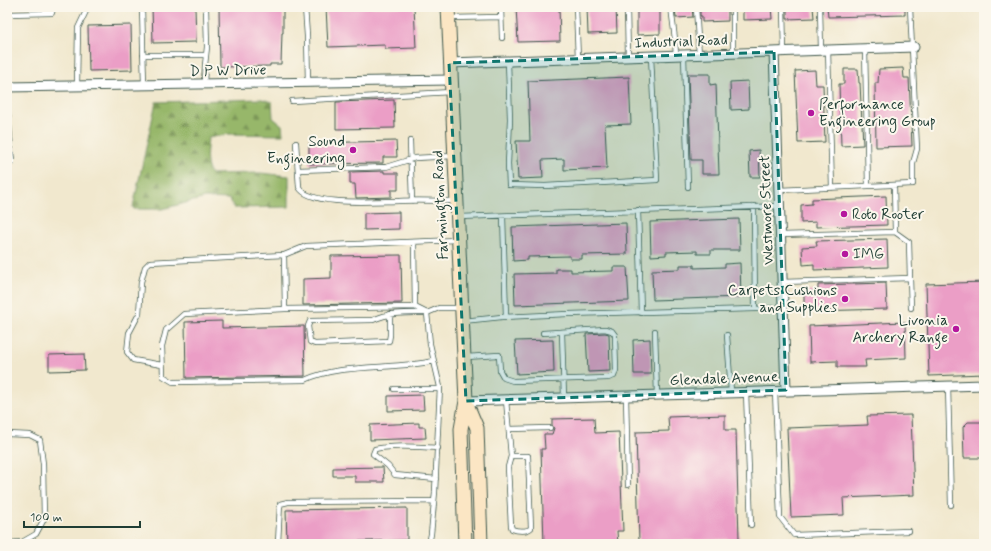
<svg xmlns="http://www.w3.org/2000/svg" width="991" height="551" font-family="Mynerve,sans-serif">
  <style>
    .forest { fill: url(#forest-firs); stroke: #5b7a4f }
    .building { fill: #eb9ec6 }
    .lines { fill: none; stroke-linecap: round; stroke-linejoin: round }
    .lane-casing { stroke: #3e574b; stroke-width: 6 }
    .street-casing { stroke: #3e574b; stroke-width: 11 }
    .secondary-casing { stroke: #3e574b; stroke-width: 15 }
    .lane { stroke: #fff; stroke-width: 4.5 }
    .street { stroke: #fff; stroke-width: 9 }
    .secondary { stroke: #fbe6c4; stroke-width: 13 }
    .marked { fill: #0f766e; fill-opacity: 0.2; stroke: #0f766e; stroke-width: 3; stroke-dasharray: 8 5; stroke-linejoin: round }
    .poi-dot { fill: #b5179e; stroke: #fbf7ec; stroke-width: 1.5 }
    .labels { text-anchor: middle; stroke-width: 4; stroke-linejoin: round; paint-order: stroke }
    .street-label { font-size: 15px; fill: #1f3d34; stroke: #fbf7ec }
    .poi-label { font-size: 15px; fill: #1f3d34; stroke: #fbf7ec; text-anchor: start }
  </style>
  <defs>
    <pattern id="forest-firs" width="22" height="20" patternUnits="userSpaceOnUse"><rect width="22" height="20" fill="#97b76a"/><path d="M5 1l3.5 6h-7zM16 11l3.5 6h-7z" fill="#7b9658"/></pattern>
  </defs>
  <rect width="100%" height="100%" fill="#fbf7ec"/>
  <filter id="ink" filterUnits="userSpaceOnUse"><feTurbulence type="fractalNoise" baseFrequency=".025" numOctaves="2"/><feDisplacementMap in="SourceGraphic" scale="8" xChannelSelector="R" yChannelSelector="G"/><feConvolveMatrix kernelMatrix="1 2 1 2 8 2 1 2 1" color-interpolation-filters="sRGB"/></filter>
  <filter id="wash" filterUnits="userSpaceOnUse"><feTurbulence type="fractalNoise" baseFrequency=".012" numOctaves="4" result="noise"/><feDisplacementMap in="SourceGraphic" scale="16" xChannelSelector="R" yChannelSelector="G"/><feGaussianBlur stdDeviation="0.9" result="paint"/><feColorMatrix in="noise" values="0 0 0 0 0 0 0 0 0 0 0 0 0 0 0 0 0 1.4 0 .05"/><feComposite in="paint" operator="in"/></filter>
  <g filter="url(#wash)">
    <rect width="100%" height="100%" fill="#f1e8ce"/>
    <path class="forest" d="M262 99 272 102 273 118 282 125 283 135 229 134 208 138C207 148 204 165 211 174L260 173 289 176V207L234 208 230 199 205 198 162 209H134L133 207 156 102Z"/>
    <g id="blocks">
      <path class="building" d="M152 7H195L196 42 153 43Z
        M219 7H283V33H282L281 64H270V66L220 67Z
        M326 7H414L416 48 385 49V45L328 47Z
        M516 7H559L560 41 518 42Z
        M587 7H616L617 33 588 34Z
        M637 7H660V34L637 35Z
        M675 7H692L693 17 676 18Z
        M700 7H728V21L702 22V16H700Z
        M743 7H771L772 19 743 20Z
        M787 7H813L814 18 787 19Z
        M827 7H905V15L828 17Z
        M131 25 132 70 89 71 88 26Z
        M903 68 904 78H909L912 146 876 147 875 83H878L879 69Z
        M844 69H858L859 83H860L863 145 841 146 839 84H844Z
        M815 70 816 85H823L825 142 798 143 795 71Z
        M688 74H710V85L716 84 719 174H702V160H691Z
        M629 77 631 124 605 125 607 168 564 170V159L542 160 543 178 518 179 516 141H530L528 81Z
        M748 81 749 109 731 110 730 82Z
        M394 100 395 128 336 129V102Z
        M396 141 397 157H383V163L309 164V143Z
        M759 150 760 177H750L749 151Z
        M384 171V173H398V190H391V197L356 198 355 184H350V172Z
        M886 196 887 225 816 227V222L801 223V205L812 204V199Z
        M399 212V229L364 230V213Z
        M739 219 740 250H711V254H697V251L666 252V255L651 256 650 222Z
        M626 223 627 254 582 255V259H570V256L528 257V260L513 261 512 227Z
        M887 239 888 267 814 270V264L803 265 802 247 817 246 816 241Z
        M401 255 402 303 303 305V279L331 278V256Z
        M740 263 741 297 653 300 652 270 680 269V265H694V268L725 267V264Z
        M613 267H627L629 301 515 305 514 274 556 273V269H571V272L613 271Z
        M984 282V374L929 376 926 284Z
        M886 283 887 309 815 311V307H804V292L818 291V285Z
        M222 321V328L304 326 305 376 186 378 185 322Z
        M905 322 906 358 865 360 866 367H837V361L810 362 809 326Z
        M605 333 609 334 610 371 588 372 586 334Z
        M650 339 651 374H634L633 340Z
        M553 340 554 372 517 374 515 341Z
        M84 354 85 370 49 371V355Z
        M423 395 424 410 388 411V396Z
        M725 415V430H736L739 539 639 542 636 432 669 431 668 417Z
        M911 415 914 495 843 498 844 515 791 517 787 428 868 425 867 416Z
        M594 418 595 433 619 432 623 531H617L618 544H544L541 449H545L544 434H552L554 428 552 425V419Z
        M968 422H984V458H964L963 427Z
        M419 423V427H425L426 438 370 440V425Z
        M383 467 384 482H355V476H333V468Z
        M407 508V540L287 543 286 510Z"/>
    </g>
  </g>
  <g filter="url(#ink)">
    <use href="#blocks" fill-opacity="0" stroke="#3e574b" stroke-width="1"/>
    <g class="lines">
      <defs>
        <path id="lane" d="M142 7 144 85
          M305 7 307 36 308 83
          M501 7 502 38
          M576 7 578 59
          M627 7 628 57
          M671 7 675 39 676 56
          M696 7 699 55
          M733 7V54
          M783 7 784 52
          M820 7 821 51
          M7 14 52 13 53 7
          M450 18 501 17
          M865 49 868 186
          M828 50 832 188
          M143 55H206
          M684 55 688 187
          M508 61 510 119 508 164 509 185 545 186 657 180 651 56
          M204 84 205 65 207 47 206 7
          M77 86 78 28 88 7
          M292 101 451 92
          M7 113H8L12 162 7 166
          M410 141 412 201
          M296 143 299 187C309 207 379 201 399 201 418 200 436 201 455 201
          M298 170 386 167 415 158 454 156
          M894 185 895 232 909 242 910 278
          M779 190 913 184V163L917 149 910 7
          M754 206 755 309 783 308
          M638 210 641 313
          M503 216 506 317
          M459 217 780 206
          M780 235 895 232
          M414 243 415 307
          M284 255 285 309
          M782 282 910 278 911 308
          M427 313 415 307 285 309 184 314 166 330 162 346 163 376 173 382 305 380C340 363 394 370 434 361
          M390 314V335L389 341 315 344 310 342 308 326 310 321 373 320C390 312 407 313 425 313
          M463 321 502 317 568 314 755 309
          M655 331 657 395
          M562 332 564 398
          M727 335 731 392
          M466 357 499 355 500 371 504 378 513 381 608 378 614 376 616 370 615 335 612 331 605 329 543 333
          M162 365 133 360 127 352 129 333 139 314 141 282 145 267 150 262 284 255 306 246 457 240
          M948 386 951 505
          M394 389H440
          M775 391 780 517 794 535 909 531
          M746 392 751 525
          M626 396 628 485
          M506 400 511 456H528L531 528C527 532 517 531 512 529L511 526 508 467 511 456
          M509 429 550 428
          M7 434 30 435 40 440 43 464 44 519 36 534 22 542 7 543
          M436 479 395 475 388 466 373 454 375 449C395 445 417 447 438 448
          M279 544 278 543 280 504 288 502 434 501
          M425 544 430 539 431 534 435 492 440 387 430 344 427 313 439 308H460"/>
        <path id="street" d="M774 52 786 390
          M449 63 914 47
          M7 87 450 80
          M466 401 984 385"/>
        <path id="secondary" d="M448 7 466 401 461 429 465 544
          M466 402 477 428 481 544"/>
      </defs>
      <use href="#lane" class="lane-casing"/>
      <use href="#street" class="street-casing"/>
      <use href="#secondary" class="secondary-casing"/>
      <use href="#lane" class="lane"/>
      <use href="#street" class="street"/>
      <use href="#secondary" class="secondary"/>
    </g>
  </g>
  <path class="marked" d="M774 52 786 390 466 401 449 63Z"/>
  <g class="poi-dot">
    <circle cx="811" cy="113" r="4"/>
    <circle cx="353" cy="150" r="4"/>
    <circle cx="844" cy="214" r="4"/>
    <circle cx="845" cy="254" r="4"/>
    <circle cx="845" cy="299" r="4"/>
    <circle cx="956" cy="329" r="4"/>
  </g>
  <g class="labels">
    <g class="street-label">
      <text transform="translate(681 41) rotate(-2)" y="5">Industrial Road</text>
      <text transform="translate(228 70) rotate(-1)" y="5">D P W Drive</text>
      <text transform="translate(440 205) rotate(-93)" y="5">Farmington Road</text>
      <text transform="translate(766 210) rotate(-92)" y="5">Westmore Street</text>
      <text transform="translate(724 378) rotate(-2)" y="5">Glendale Avenue</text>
    </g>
    <g class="poi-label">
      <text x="819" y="109">Performance<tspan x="819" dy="17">Engineering Group</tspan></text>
      <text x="345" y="146" text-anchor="end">Sound<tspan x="345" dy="17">Engineering</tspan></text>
      <text x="852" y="219">Roto Rooter</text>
      <text x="853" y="259">IMG</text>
      <text x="837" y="295" text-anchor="end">Carpets Cushions<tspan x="837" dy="17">and Supplies</tspan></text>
      <text x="948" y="325" text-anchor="end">Livonia<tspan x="948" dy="17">Archery Range</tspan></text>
    </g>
  </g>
  <rect width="991" height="551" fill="none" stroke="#fbf7ec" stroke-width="24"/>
  <path d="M24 521v6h116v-6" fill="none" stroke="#1f3d34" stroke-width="2"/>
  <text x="30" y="521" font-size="12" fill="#1f3d34" stroke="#fbf7ec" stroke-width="3" paint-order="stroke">100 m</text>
</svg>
